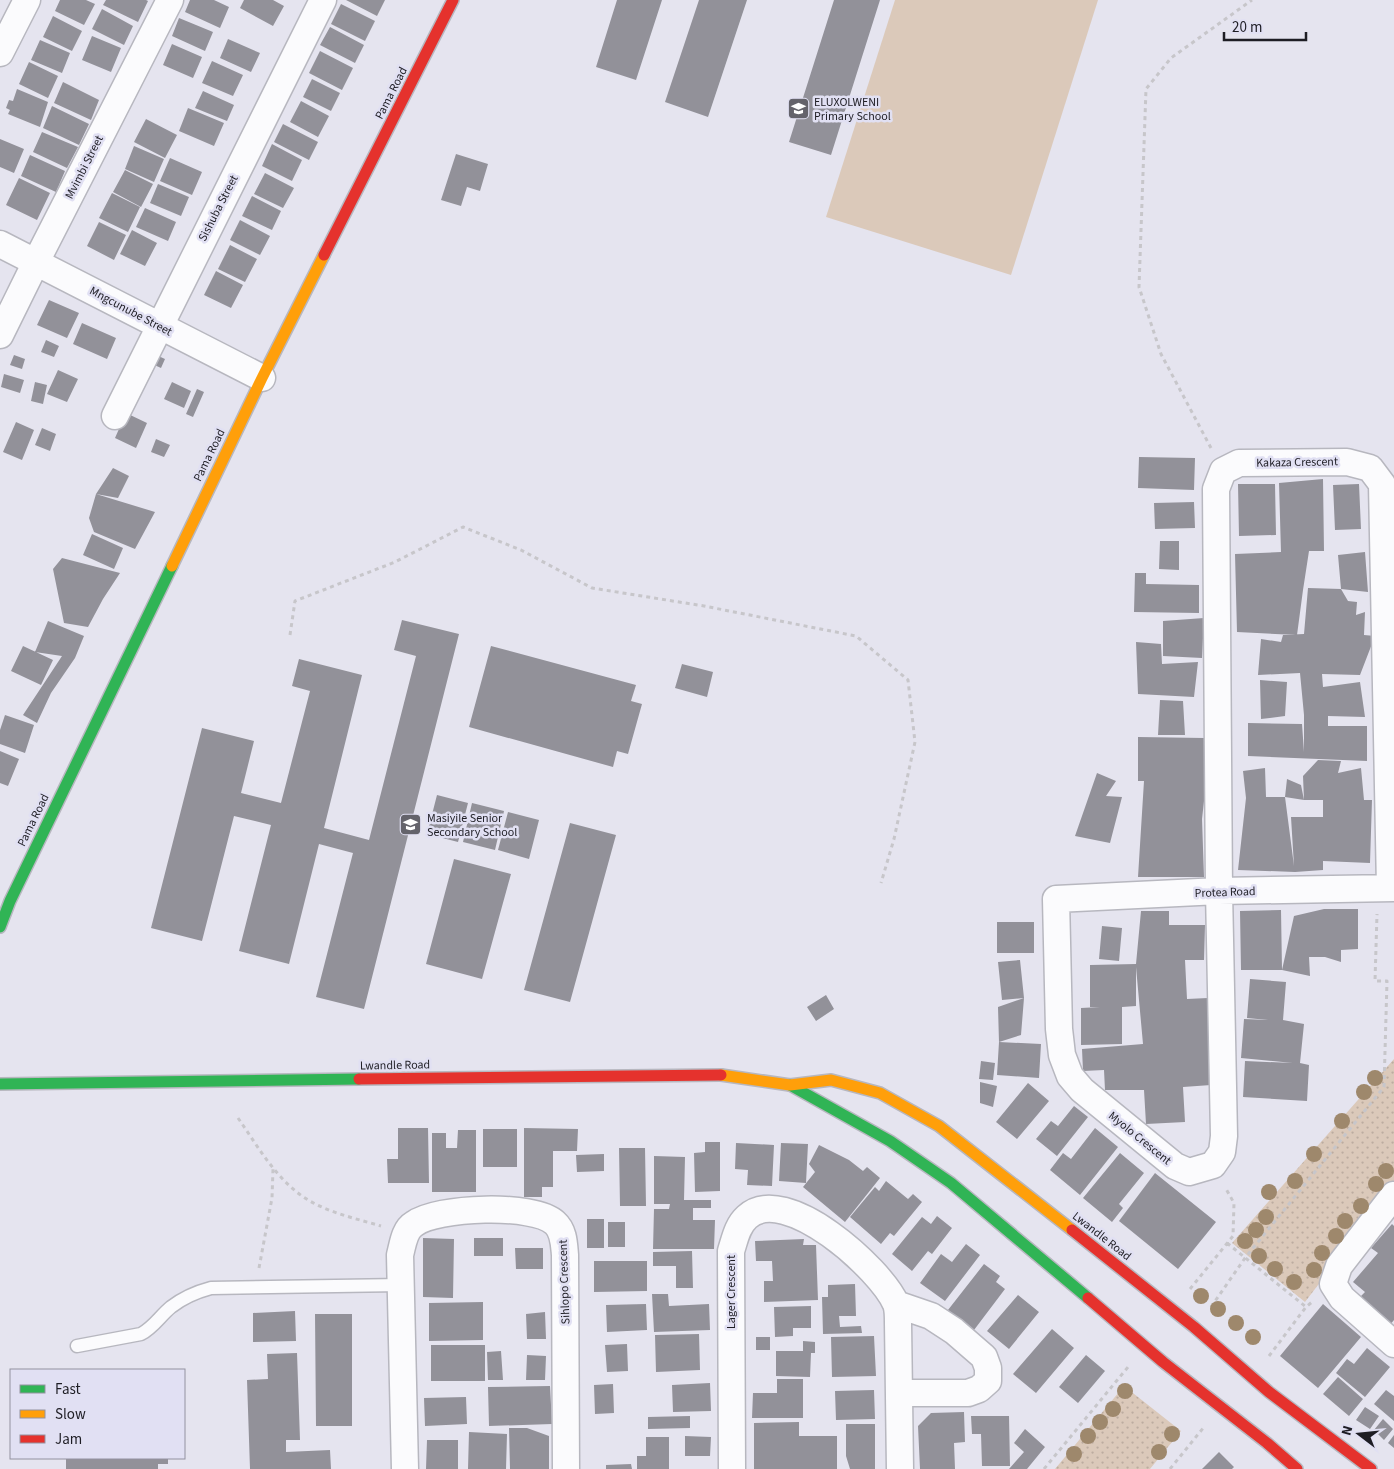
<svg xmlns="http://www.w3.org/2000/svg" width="1394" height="1469" font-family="'Source Sans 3',sans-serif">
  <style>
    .green { fill: url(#green-dots) }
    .pitch { fill: #dbc9ba }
    .building { fill: #929199 }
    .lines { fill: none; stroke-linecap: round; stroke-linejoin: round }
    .lane-casing { stroke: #b7b7bf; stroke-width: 15 }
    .street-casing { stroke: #b7b7bf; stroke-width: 29 }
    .fast-casing { stroke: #b7b7bf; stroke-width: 14 }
    .slow-casing { stroke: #b7b7bf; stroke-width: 14 }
    .jam-casing { stroke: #b7b7bf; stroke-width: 14 }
    .path { stroke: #c7c6ca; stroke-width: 3; stroke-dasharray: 4 4; stroke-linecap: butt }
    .lane { stroke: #fbfbfd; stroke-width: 12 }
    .street { stroke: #fbfbfd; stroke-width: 26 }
    .fast { stroke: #30b455; stroke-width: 11 }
    .slow { stroke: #ff9f0a; stroke-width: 11 }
    .jam { stroke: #e5322d; stroke-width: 11 }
    .tree { fill: #9e886c }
    .labels { text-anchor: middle; stroke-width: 5; stroke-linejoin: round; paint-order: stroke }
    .street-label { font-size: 12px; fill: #1e1d24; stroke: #e1e0f3 }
    .poi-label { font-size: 12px; fill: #1e1d24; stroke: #e1e0f3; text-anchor: start }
  </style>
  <defs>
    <pattern id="green-dots" width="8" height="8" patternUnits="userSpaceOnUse" patternTransform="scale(1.25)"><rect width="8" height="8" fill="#dbc9ba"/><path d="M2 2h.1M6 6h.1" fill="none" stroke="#bcaca0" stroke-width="1.8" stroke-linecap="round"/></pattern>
  </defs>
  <rect width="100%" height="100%" fill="#e5e4ef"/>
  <path class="green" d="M1394 1059V1186L1305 1302 1232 1243Z
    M1124 1386 1181 1431 1150 1469H1055Z"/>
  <path class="pitch" d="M895 0H1098L1011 275 826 217Z"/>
  <path class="building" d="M60 0H86L95 4 84 25 55 11Z
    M106 0H146L148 1 138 22 103 5Z
    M190 0H214L229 7 220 28 185 12Z
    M244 0H273L284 6 273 26 240 8Z
    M346 0H385L377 16Z
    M617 0H662L636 80 596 67Z
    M699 0H747L708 117 665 102Z
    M834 0H880L831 155 789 142Z
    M341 4 375 21 365 41 331 24Z
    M102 9 133 26 124 45 92 29Z
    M53 16 82 31 72 51 43 37Z
    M179 18 213 32 205 51 172 36Z
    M330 27 364 45 355 63 320 45Z
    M92 36 121 48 111 72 82 60Z
    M228 39 260 53 251 72 220 58Z
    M40 40 70 53 62 73 31 60Z
    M172 44 202 57 193 78 163 65Z
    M320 51 353 68 342 90 309 73Z
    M212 61 243 75 233 96 202 83Z
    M29 62 58 76 48 98 19 84Z
    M312 79 340 93 331 111 303 97Z
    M63 82 99 100 91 120 54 103Z
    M17 89 48 102 40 127 8 114 10 110 6 108 9 100 13 101Z
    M203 91 234 105 227 121 195 108Z
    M301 101 329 116 318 137 290 122Z
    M52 106 89 124 79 145 43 128Z
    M188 108 224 123 214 146 179 131Z
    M146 119 177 135 165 158 134 142Z
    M283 124 318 142 309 160 274 142Z
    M42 132 78 147 67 168 33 152Z
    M0 139 24 149 14 173 0 167Z
    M272 144 302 160 292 181 262 166Z
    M134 146 164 159 154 182 125 169Z
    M456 154 488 164 480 191 467 187 461 206 441 200Z
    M30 155 65 171 56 192 21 176Z
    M170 158 202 172 192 195 160 181Z
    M125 170 153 184 141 207 113 192Z
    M265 173 294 188 283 208 254 194Z
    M19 178 50 193 37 220 6 205Z
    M158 184 189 197 181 216 150 203Z
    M112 193 140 207 128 232 99 218Z
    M252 196 281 211 272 230 242 216Z
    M145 208 176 222 168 241 136 227Z
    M240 220 270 236 260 255 230 240Z
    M99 222 126 235 114 260 87 246Z
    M132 230 157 243 145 266 120 254Z
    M230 245 257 259 245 282 218 269Z
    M216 271 243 285 231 308 204 295Z
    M49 300 79 313 67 338 37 325Z
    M82 323 116 338 107 359 73 344Z
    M46 340 59 346 54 357 41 352Z
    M154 354 165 359 161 368 150 363Z
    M14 355 25 359 22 369 10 365Z
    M58 370 78 379 67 402 47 394Z
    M4 374 24 380 20 393 1 387Z
    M35 382 47 385 43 404 31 401Z
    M172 382 191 391 184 408 164 399Z
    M197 389 204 392 193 417 186 414Z
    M126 413 147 423 136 448 115 438Z
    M16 422 34 430 22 460 3 452Z
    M42 428 56 434 50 451 35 445Z
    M156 439 170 445 164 457 151 452Z
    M1139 457 1195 458 1194 490 1138 488Z
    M113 468 129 476 118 498 96 494Z
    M1323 479 1324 551H1309L1303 590 1297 635 1237 632 1235 554 1281 552 1279 483Z
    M1238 484H1275L1276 535 1239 536Z
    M1359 484 1361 529 1335 530 1333 485Z
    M96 494 155 512 135 549 94 532 89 518Z
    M1194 502 1195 528 1155 529 1154 503Z
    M92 534 123 548 114 569 83 555Z
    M1160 541H1179V570L1159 569Z
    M1365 552 1368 592 1341 589 1348 601 1357 602 1356 615 1365 612 1364 635 1375 636 1360 675 1322 674 1323 687 1360 682 1365 717 1328 716V726H1367V761L1248 756V723L1302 724 1304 752V715L1300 673 1258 675 1261 639 1281 642 1283 635 1304 634 1308 588 1341 589 1338 555Z
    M62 558 120 573 103 599 88 627 64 623 53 569Z
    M1135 573H1146V584L1199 585V613L1134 612Z
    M1204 618 1202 658 1163 656V621Z
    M402 620 459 634 364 1009 316 997 353 853 319 844 289 964 239 951 271 825 234 816 202 941 151 928 202 728 254 741 241 793 281 803 310 691 292 686 299 659 362 675 324 828 369 840 416 656 394 650Z
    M48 621 84 636 75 658 51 693 37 723 23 715 62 656 35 652Z
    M1136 642 1161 644 1162 664 1198 662 1194 697 1138 694Z
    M23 646 53 660 41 685 11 671Z
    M491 646 636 685 631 701 642 704 628 754 617 751 613 767 469 727Z
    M682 664 713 672 707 697 675 688Z
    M1260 680 1287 682 1285 716 1261 719Z
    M1160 700 1183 701 1185 735H1158Z
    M5 715 34 725 25 753 0 744V730Z
    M1138 737 1204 738 1206 783 1202 819 1204 877H1138L1144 781H1138Z
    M0 751 19 759 8 786 0 783Z
    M1318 760 1341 761 1338 773 1361 768 1364 800H1372L1370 863 1323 861V870L1295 872 1238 870 1246 798 1243 771 1265 768 1266 797H1285L1287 779 1301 785 1304 800 1285 797 1294 866 1291 817H1323V800H1304L1303 776Z
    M1097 773 1116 781 1106 796 1122 797 1110 843 1075 836Z
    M437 795 468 803 458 842 427 834Z
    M472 803 504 811 495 850 463 842Z
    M508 812 539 820 529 859 498 850Z
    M570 823 616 835 570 1002 524 990Z
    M454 859 511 874 482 979 426 964Z
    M1324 909H1358V949L1341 950V962L1325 957H1309L1310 976 1282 970 1294 916Z
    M1281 910 1282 970H1241L1240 911Z
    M1141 911H1169V925H1205L1204 960H1185L1187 999 1208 998 1211 1085 1183 1087 1185 1122 1146 1124 1144 1090H1105L1104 1070 1083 1071 1082 1049 1143 1044 1136 967V1006L1122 1007V1044L1081 1045V1008L1100 1007H1090V965L1136 964Z
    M997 922H1034V953H997Z
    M1102 926 1122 928 1119 961 1099 959Z
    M1020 960 1024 998 1021 1035 999 1042 998 1007 1024 998 1002 1000 998 962Z
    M1250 979 1286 982 1283 1020 1304 1024 1300 1063 1309 1065 1307 1101 1243 1097 1245 1061 1293 1063 1241 1058 1244 1019 1268 1020 1247 1018Z
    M826 995 834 1009 816 1021 807 1007Z
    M999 1042 1041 1044 1039 1078 997 1075Z
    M981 1061 995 1063 993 1080 979 1079Z
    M980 1082 997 1086 993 1107 980 1103Z
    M1028 1083 1049 1101 1017 1139 996 1122Z
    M1074 1106 1088 1117 1057 1156 1036 1139 1051 1121 1058 1126Z
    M398 1128H428L429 1183H388L387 1159H398Z
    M524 1128 578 1129 577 1151H553V1187H542V1197H524Z
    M1095 1128 1118 1147 1080 1195 1050 1170 1063 1153 1071 1159Z
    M483 1129H517V1167H483Z
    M458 1130H476V1192H432V1133H446V1148H457Z
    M705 1142H720V1191L695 1192 694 1153 705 1152Z
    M736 1143 774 1145 772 1186 747 1185 748 1170 735 1169Z
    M781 1143 808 1144 806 1183 779 1181Z
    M819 1145 849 1160 863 1171 867 1167 880 1178 845 1222 803 1187 815 1172 809 1164Z
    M619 1148H645L646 1206H620Z
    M1120 1153 1144 1173 1119 1204 1123 1208 1112 1222 1083 1198Z
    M604 1154V1171L577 1172 576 1155Z
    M654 1156 685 1157 684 1200H711V1208H693V1220H715L714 1249H653L654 1209H669L670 1204H654Z
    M1155 1173 1216 1222 1178 1269 1119 1221Z
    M886 1181 908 1199 913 1194 922 1202 894 1236 890 1233 881 1244 850 1217 875 1187 879 1191Z
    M937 1216 952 1228 932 1254 928 1251 912 1271 892 1254 922 1217 931 1224Z
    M587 1219H604V1248H587Z
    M608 1222H625V1247H608Z
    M1392 1224 1394 1226V1320L1389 1326 1358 1299 1365 1292 1353 1282 1378 1253 1371 1248Z
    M423 1238 454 1239 453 1298 423 1297Z
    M474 1238H503V1256H474Z
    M804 1239 803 1245H816L818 1300 764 1302V1281H773L772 1261H756L755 1241Z
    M966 1244 980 1255 945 1301 920 1283 941 1254 952 1262Z
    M515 1248H543V1269H516Z
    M692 1251 693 1288H676V1266H653V1252Z
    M594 1261H647V1291L594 1292Z
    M984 1264 1000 1276 996 1282 1005 1289 974 1330 948 1310Z
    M855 1284 856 1316H839L840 1327 861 1326 862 1333 823 1334 822 1297H828V1285Z
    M652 1294H668L669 1306 709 1304 710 1330 654 1332Z
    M1018 1295 1039 1312 1009 1349 987 1331Z
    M483 1302V1340L429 1341V1303Z
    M646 1304 647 1330 607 1332 606 1305Z
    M1323 1304 1361 1337 1318 1388 1280 1356Z
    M811 1306V1328H793V1336L775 1337 774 1307Z
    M295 1311 296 1341 253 1342V1313Z
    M545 1312 546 1339H527L526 1314Z
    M315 1314H352V1426H316Z
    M1052 1329 1074 1348 1036 1393 1013 1374Z
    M699 1334 700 1370 656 1372 655 1335Z
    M874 1336 876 1376 832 1377 831 1337Z
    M756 1337H770V1350H756Z
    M803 1341 815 1342V1353H811L810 1377 776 1376V1351H803Z
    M627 1344 628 1371 607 1372 605 1345Z
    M431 1345H485V1381H431Z
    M1367 1348 1390 1367 1365 1397 1336 1373 1347 1359 1354 1364Z
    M501 1351 503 1380H488L487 1352Z
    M297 1353 300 1440H286V1452L330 1450 331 1469H250L247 1380 268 1379 267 1354Z
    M527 1355 546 1356 545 1380H526Z
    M1086 1355 1105 1371 1078 1403 1059 1387Z
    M1338 1377 1363 1399 1349 1416 1323 1394Z
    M777 1379H803V1418H752L753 1393H777Z
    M710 1383 711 1411 673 1412 672 1385Z
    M613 1384 614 1413 595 1414 594 1385Z
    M550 1386 552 1424 489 1426 488 1387Z
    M874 1390 875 1419 836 1420 835 1391Z
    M1386 1390 1394 1396V1421L1374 1404Z
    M466 1397 467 1424 425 1426 424 1398Z
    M1365 1407 1379 1416 1370 1429 1356 1420Z
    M964 1412 965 1442 954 1443 955 1469H920L918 1426 931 1413Z
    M690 1416V1428L648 1429V1417Z
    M971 1416H1009L1010 1466H982L981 1434H972Z
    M1383 1419 1393 1429 1384 1440 1374 1430Z
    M799 1422V1436H837V1469H754V1423Z
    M846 1424H875V1469H850L846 1456Z
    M509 1428H527L549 1436V1469H510Z
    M1025 1429 1045 1447 1027 1469H1009L1024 1452 1014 1443Z
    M469 1432 507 1434 506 1469H468Z
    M1394 1435V1448L1388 1443Z
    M685 1436 711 1437 710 1456H685Z
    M646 1437H669V1469H637V1456H646Z
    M427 1440H458V1469H426Z
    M1219 1452 1234 1467 1232 1469H1202Z
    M66 1458H168V1464H158V1469H66Z
    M631 1464 632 1469H606V1465Z"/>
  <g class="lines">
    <defs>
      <path id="lane" d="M77 1346 141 1334C154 1327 160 1316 171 1307 184 1297 196 1292 211 1288L401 1285"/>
      <path id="street" d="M0 53 27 0
        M0 244 262 378
        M0 335 36 262 170 0
        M115 416 323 0
        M1390 888 1382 484 1370 468 1347 462 1239 463 1223 471 1216 489 1219 891 1224 1136 1222 1152 1213 1165 1189 1172 1175 1166 1082 1090 1070 1076 1062 1055 1059 1029 1056 899 1219 891 1394 888
        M1394 1195 1339 1266 1333 1284 1342 1298 1394 1344
        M896 1304 931 1316 954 1331 984 1357 988 1368V1381L979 1389 968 1393H899
        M405 1469 400 1255C403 1244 404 1230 414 1224 436 1207 534 1203 555 1223 564 1231 564 1244 565 1255L566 1469
        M732 1469 731 1251C735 1239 737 1226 747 1217 785 1182 881 1269 896 1304 898 1309 898 1317 898 1323L900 1469"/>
      <path id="fast" d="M0 927 10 901 172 566
        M0 1084 359 1079
        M790 1085 890 1141 951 1183 1088 1298"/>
      <path id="slow" d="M172 566 262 378 324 255
        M721 1075 790 1085 831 1080 880 1093 939 1126 1072 1230"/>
      <path id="jam" d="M324 255 453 0
        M359 1079 721 1075
        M1072 1230 1194 1327 1269 1392 1371 1469
        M1088 1298 1163 1362 1267 1443 1297 1469"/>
    </defs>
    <use href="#lane" class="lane-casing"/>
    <use href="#street" class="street-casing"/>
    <use href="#fast" class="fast-casing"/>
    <use href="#slow" class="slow-casing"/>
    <use href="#jam" class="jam-casing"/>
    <path class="path" d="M1211 448 1161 354 1139 287 1146 89 1171 58 1252 0
      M290 635 295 601 395 562 463 527 521 550 592 588 704 606 856 636 908 680 915 742 894 839 881 883
      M238 1118C257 1145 274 1176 302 1196 325 1212 354 1218 381 1226
      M1227 1243 1306 1307
      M259 1268 272 1198 273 1169
      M1190 1289 1233 1236 1234 1203 1225 1187
      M1211 1307 1245 1258 1384 1087 1387 981H1375L1377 914
      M1269 1356 1306 1307 1312 1302
      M1044 1469 1128 1367
      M1170 1469 1204 1427"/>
    <use href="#lane" class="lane"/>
    <use href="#street" class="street"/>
    <use href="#fast" class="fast"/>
    <use href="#slow" class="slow"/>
    <use href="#jam" class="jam"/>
  </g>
  <g class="tree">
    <circle cx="1375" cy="1078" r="8"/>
    <circle cx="1364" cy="1092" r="8"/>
    <circle cx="1342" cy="1121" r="8"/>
    <circle cx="1314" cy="1154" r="8"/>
    <circle cx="1386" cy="1171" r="8"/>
    <circle cx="1295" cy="1181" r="8"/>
    <circle cx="1376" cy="1184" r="8"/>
    <circle cx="1269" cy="1192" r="8"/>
    <circle cx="1361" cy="1206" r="8"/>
    <circle cx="1266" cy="1217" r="8"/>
    <circle cx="1345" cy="1221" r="8"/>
    <circle cx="1256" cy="1230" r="8"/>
    <circle cx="1336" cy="1236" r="8"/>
    <circle cx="1245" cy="1241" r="8"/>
    <circle cx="1322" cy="1253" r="8"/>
    <circle cx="1259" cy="1256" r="8"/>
    <circle cx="1275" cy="1269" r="8"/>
    <circle cx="1314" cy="1270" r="8"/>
    <circle cx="1294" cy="1282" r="8"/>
    <circle cx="1201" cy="1296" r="8"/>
    <circle cx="1218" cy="1309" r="8"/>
    <circle cx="1236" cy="1323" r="8"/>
    <circle cx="1253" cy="1337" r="8"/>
    <circle cx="1125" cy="1391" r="8"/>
    <circle cx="1113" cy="1409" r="8"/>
    <circle cx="1100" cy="1422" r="8"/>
    <circle cx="1172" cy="1434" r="8"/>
    <circle cx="1088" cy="1436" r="8"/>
    <circle cx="1159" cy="1452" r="8"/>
    <circle cx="1074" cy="1454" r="8"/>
  </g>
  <defs>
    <symbol id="school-square" viewBox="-11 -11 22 22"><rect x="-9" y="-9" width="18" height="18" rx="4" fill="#64636b" stroke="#e1e0f3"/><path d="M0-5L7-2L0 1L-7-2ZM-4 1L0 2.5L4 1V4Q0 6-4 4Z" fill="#fff"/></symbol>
  </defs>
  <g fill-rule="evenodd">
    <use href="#school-square" x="786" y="96" width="25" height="25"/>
    <use href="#school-square" x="398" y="812" width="25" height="25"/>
  </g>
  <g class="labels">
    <g class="street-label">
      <text transform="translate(391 93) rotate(-63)" y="4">Pama Road</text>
      <text transform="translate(84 167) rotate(-63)" y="4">Mvimbi Street</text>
      <text transform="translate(218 208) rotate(-63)" y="4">Sishuba Street</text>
      <text transform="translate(131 311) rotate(28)" y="4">Mngcunube Street</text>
      <text transform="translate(209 455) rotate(-64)" y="4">Pama Road</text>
      <text transform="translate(1297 462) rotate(-1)" y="4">Kakaza Crescent</text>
      <text transform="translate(33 820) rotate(-64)" y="4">Pama Road</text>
      <text transform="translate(1225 892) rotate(-2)" y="4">Protea Road</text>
      <text transform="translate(395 1065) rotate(-1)" y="4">Lwandle Road</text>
      <text transform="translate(1140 1138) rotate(39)" y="4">Myolo Crescent</text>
      <text transform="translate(1102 1236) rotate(38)" y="4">Lwandle Road</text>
      <text transform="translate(564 1282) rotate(-92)" y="4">Sihlopo Crescent</text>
      <text transform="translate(731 1292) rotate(-90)" y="4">Lager Crescent</text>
    </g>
    <g class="poi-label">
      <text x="814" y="106">ELUXOLWENI<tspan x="814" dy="14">Primary School</tspan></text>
      <text x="427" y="822">Masiyile Senior<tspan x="427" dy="14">Secondary School</tspan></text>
    </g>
  </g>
  <rect x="10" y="1369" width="175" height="90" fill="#e1e0f3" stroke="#9392a0"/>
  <rect x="20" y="1385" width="25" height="8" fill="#30b455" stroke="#9392a0"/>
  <text x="55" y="1394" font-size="15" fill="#1e1d24">Fast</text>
  <rect x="20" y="1410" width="25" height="8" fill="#ff9f0a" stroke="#9392a0"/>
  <text x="55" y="1419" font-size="15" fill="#1e1d24">Slow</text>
  <rect x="20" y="1435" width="25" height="8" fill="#e5322d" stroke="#9392a0"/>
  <text x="55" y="1444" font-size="15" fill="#1e1d24">Jam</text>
  <g transform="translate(1359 1434) rotate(286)" stroke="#e1e0f3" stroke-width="4" paint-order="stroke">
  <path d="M0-4L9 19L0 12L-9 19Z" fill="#1e1d24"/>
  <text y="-8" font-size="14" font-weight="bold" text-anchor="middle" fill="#1e1d24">N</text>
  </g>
  <path d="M1224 32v8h82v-8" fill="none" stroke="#1e1d24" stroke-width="2.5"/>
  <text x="1232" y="32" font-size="15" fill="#1e1d24" stroke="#e1e0f3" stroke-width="4" paint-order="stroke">20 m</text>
</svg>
